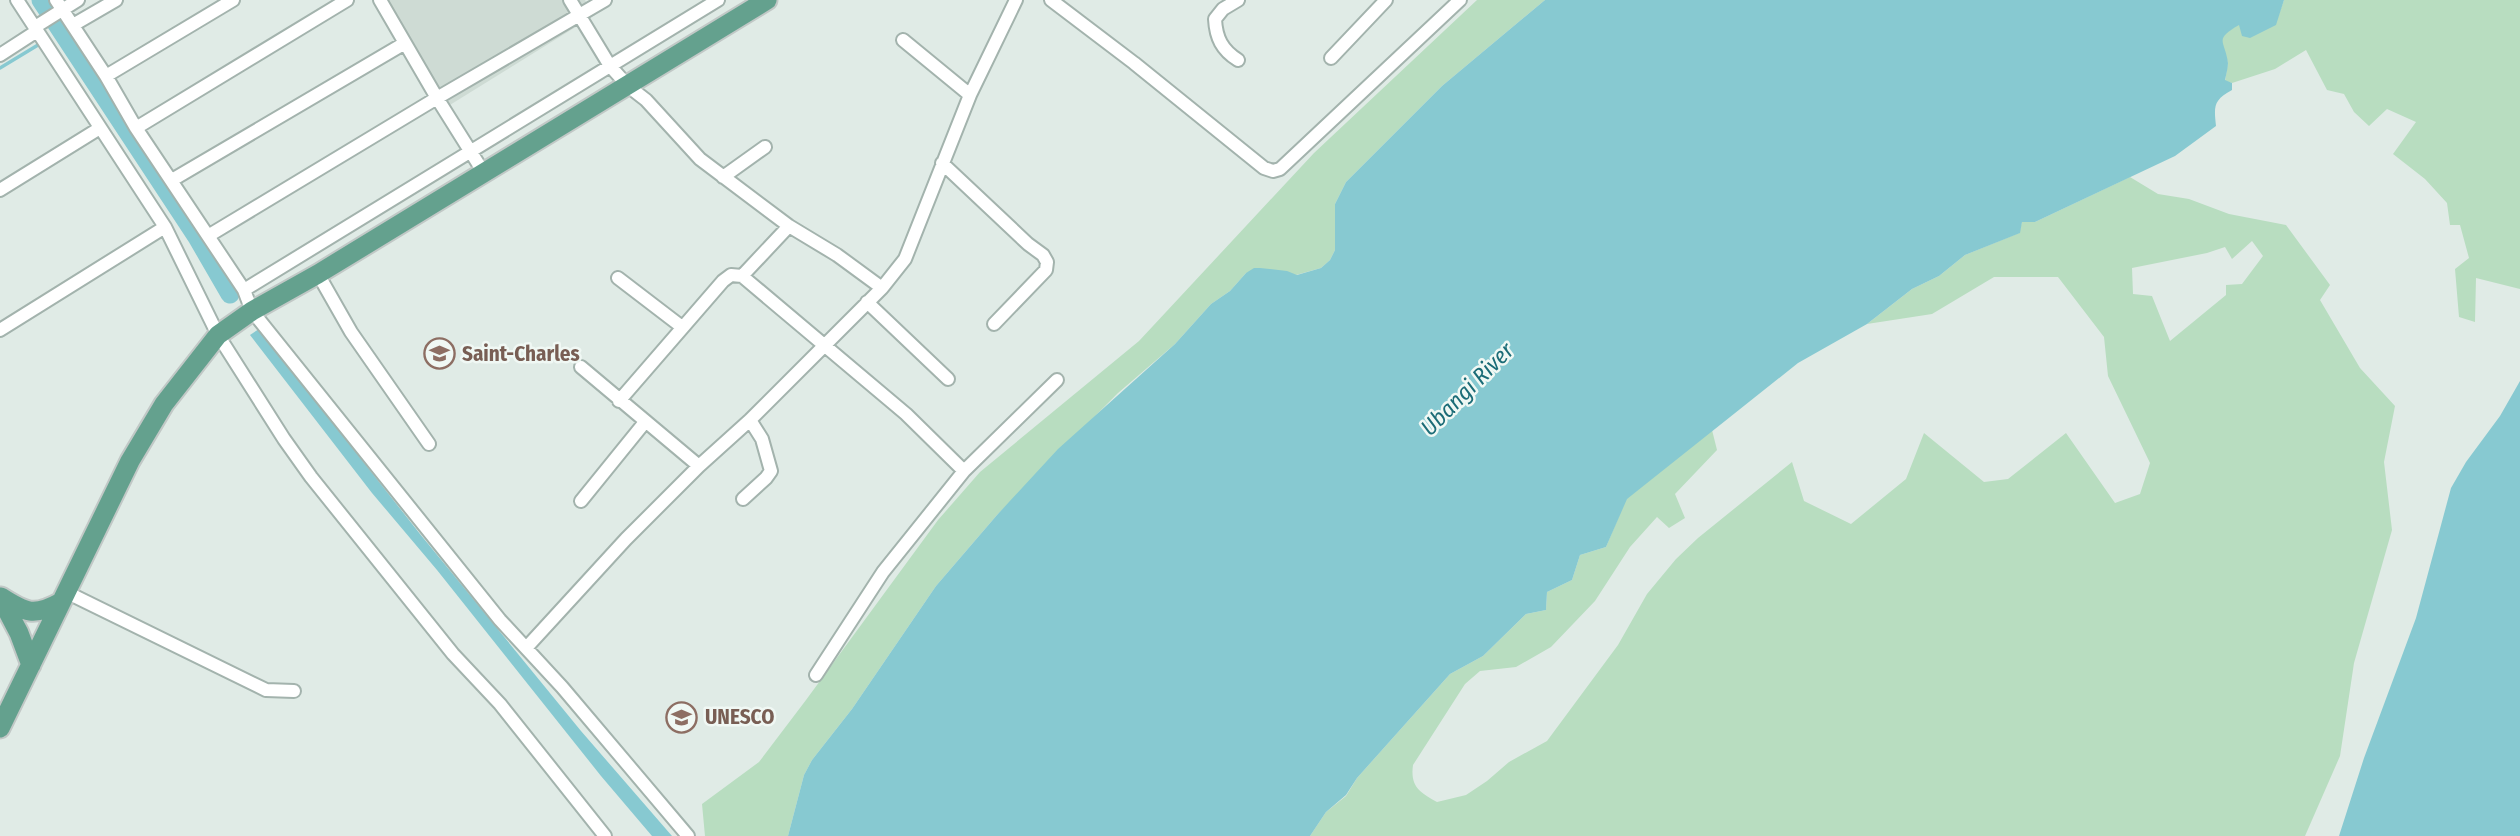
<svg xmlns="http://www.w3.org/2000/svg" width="2520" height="836" font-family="'Fira Sans Condensed',sans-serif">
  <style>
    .built { fill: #cedbd4 }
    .green { fill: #b8ddc0; fill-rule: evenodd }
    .water { fill: #87c9d1 }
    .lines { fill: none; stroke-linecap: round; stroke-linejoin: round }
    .stream { stroke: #87c9d1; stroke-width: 3.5 }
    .river { stroke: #87c9d1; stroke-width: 19 }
    .minor-casing { stroke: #a3b3ad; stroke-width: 16 }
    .primary-casing { stroke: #c1c8c6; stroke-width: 23 }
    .minor { stroke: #fff; stroke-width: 12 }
    .primary { stroke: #64a18e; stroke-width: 19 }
    .labels { text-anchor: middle; stroke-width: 5; stroke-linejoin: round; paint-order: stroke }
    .education-label { font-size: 21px; font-weight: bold; fill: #785e54; stroke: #f0f8f4; text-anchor: start }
    .water-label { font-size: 23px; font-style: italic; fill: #1b6c77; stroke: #f0f8f4 }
  </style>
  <rect width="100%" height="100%" fill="#e0ebe6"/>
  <path class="built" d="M381 0H585L595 15 445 108Z"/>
  <path class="green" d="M1477 0H1545L1442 86 1346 182 1335 204V250L1330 260 1321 268 1296 275 1275 270 1246 273 1230 291 1211 304 1175 344 1118 393 997 515 936 586 852 709 812 760 804 775 788 836H705L702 804 759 762 806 700 938 520 980 472 1139 341 1314 153Z
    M2284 0H2520V289L2476 278 2475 322 2459 317 2455 269 2469 258 2460 225H2450L2447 203 2425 179 2393 154 2416 122 2387 109 2369 126 2354 112 2344 94 2327 90 2306 50 2275 69 2232 83 2225 81 2228 63 2221 42 2224 34 2239 24 2275 25Z
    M2130 177 2158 194 2189 199 2229 214 2286 225 2330 285 2320 300 2360 368 2395 406 2384 462 2392 530 2354 663 2340 756 2305 836H1310L1326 812 1346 796 1357 778 1450 674 1483 656 1526 614 1546 610 1547 592 1572 580 1580 555 1606 547 1626 499 1712 430 1717 450 1675 494 1685 518 1669 528 1657 517 1630 547 1595 601 1551 647 1516 667 1480 671 1465 684 1413 765C1410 787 1420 792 1437 802L1466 795 1487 781 1509 762 1547 741 1618 645 1647 594 1676 559 1698 538 1792 462 1804 501 1851 524 1906 479 1924 433 1984 482 2008 479 2066 433 2115 503 2140 494 2150 463 2108 376 2104 337 2058 277H1994L1932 314 1867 324 1912 289 1939 276 1965 255 2019 233 2022 222H2035ZM2252 241 2263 256 2242 284 2226 285V295L2170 341 2152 296 2133 294 2132 268 2207 253 2225 247 2232 259Z"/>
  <path class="water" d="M1545 0H2284L2276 25 2250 38 2242 36 2239 25C2213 40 2225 40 2228 63 2228 68 2226 75 2225 80L2232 83V90C2213 100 2214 107 2216 126L2175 156 2035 222H2022L2020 233 1965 255 1939 276 1912 289 1867 324 1798 363 1627 499 1606 547 1580 555 1572 580 1547 592 1546 610 1526 614 1483 656 1450 674 1357 778 1346 795 1326 812 1310 836H788L804 775 812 760 852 709 936 586 997 515 1058 449 1175 344 1211 304 1230 291 1246 273 1254 268H1260L1287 271 1297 275 1321 268 1330 260 1335 250V204L1346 182 1442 86Z
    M259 329 420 534 581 731 672 836H652L601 776 437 570 372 493 250 335Z
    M2520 381V836H2339L2364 758 2416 618 2451 488 2466 462 2500 416Z"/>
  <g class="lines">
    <path class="stream" d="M0 68 38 45"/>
    <path class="river" d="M41 0 197 237 230 294"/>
    <defs>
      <path id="minor" d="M17 0 165 227 218 335 284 439 311 477 453 654 500 704 605 836
        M56 0 106 76 136 128 244 290 252 311 500 620 562 687 688 836
        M380 0 437 98 484 173
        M570 0 610 66 628 86 646 100 700 159 789 226 837 255 882 288
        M1051 0 1134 63 1264 168 1273 171 1280 169 1460 0
        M1238 0 1223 9 1215 19C1216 38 1222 50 1238 60
        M73 25 116 0
        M35 27 78 0
        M903 40 970 95
        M0 55 37 31
        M1331 58 1386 0
        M106 76 233 0
        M136 128 347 0
        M942 163 1028 244 1043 255 1047 262 1046 270 994 324
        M723 177 765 147
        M172 180 405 43
        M0 190 100 128
        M789 226 742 276 906 414 964 471
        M208 236 437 98 605 0
        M318 274 351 332 429 444
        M618 278 682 327
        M244 290 718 0
        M867 302 948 379
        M0 330 165 227
        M581 367 699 466
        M619 401 723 281 731 275 742 276
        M743 499 766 478 771 471 762 439 750 420
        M581 501 645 422
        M66 592 266 690 294 691
        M527 647 626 539 699 466 750 420 882 288 905 259 970 95 1016 0
        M816 675 883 572 964 471 1057 380"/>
      <path id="primary" d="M0 597 19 633 31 665
        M1 597C26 613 34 617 61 602
        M0 728 130 461 164 404 218 335 252 311 318 274 767 0"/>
    </defs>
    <use href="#minor" class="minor-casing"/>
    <use href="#primary" class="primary-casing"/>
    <use href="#minor" class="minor"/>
    <use href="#primary" class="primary"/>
  </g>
  <defs>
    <symbol id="school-ring" viewBox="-11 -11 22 22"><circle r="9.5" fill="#f0f8f4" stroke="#8d6e63" stroke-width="1.5"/><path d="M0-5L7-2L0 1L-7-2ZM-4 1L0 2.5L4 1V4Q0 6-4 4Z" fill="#8d6e63"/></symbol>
  </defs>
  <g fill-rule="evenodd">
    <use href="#school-ring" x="422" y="336" width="35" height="35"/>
    <use href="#school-ring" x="664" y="700" width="35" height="35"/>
  </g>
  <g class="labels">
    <g class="education-label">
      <text x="462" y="361">Saint-Charles</text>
      <text x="705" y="724">UNESCO</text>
    </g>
    <g class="water-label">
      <text transform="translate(1467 389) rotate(-45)" y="8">Ubangi River</text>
    </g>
  </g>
</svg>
